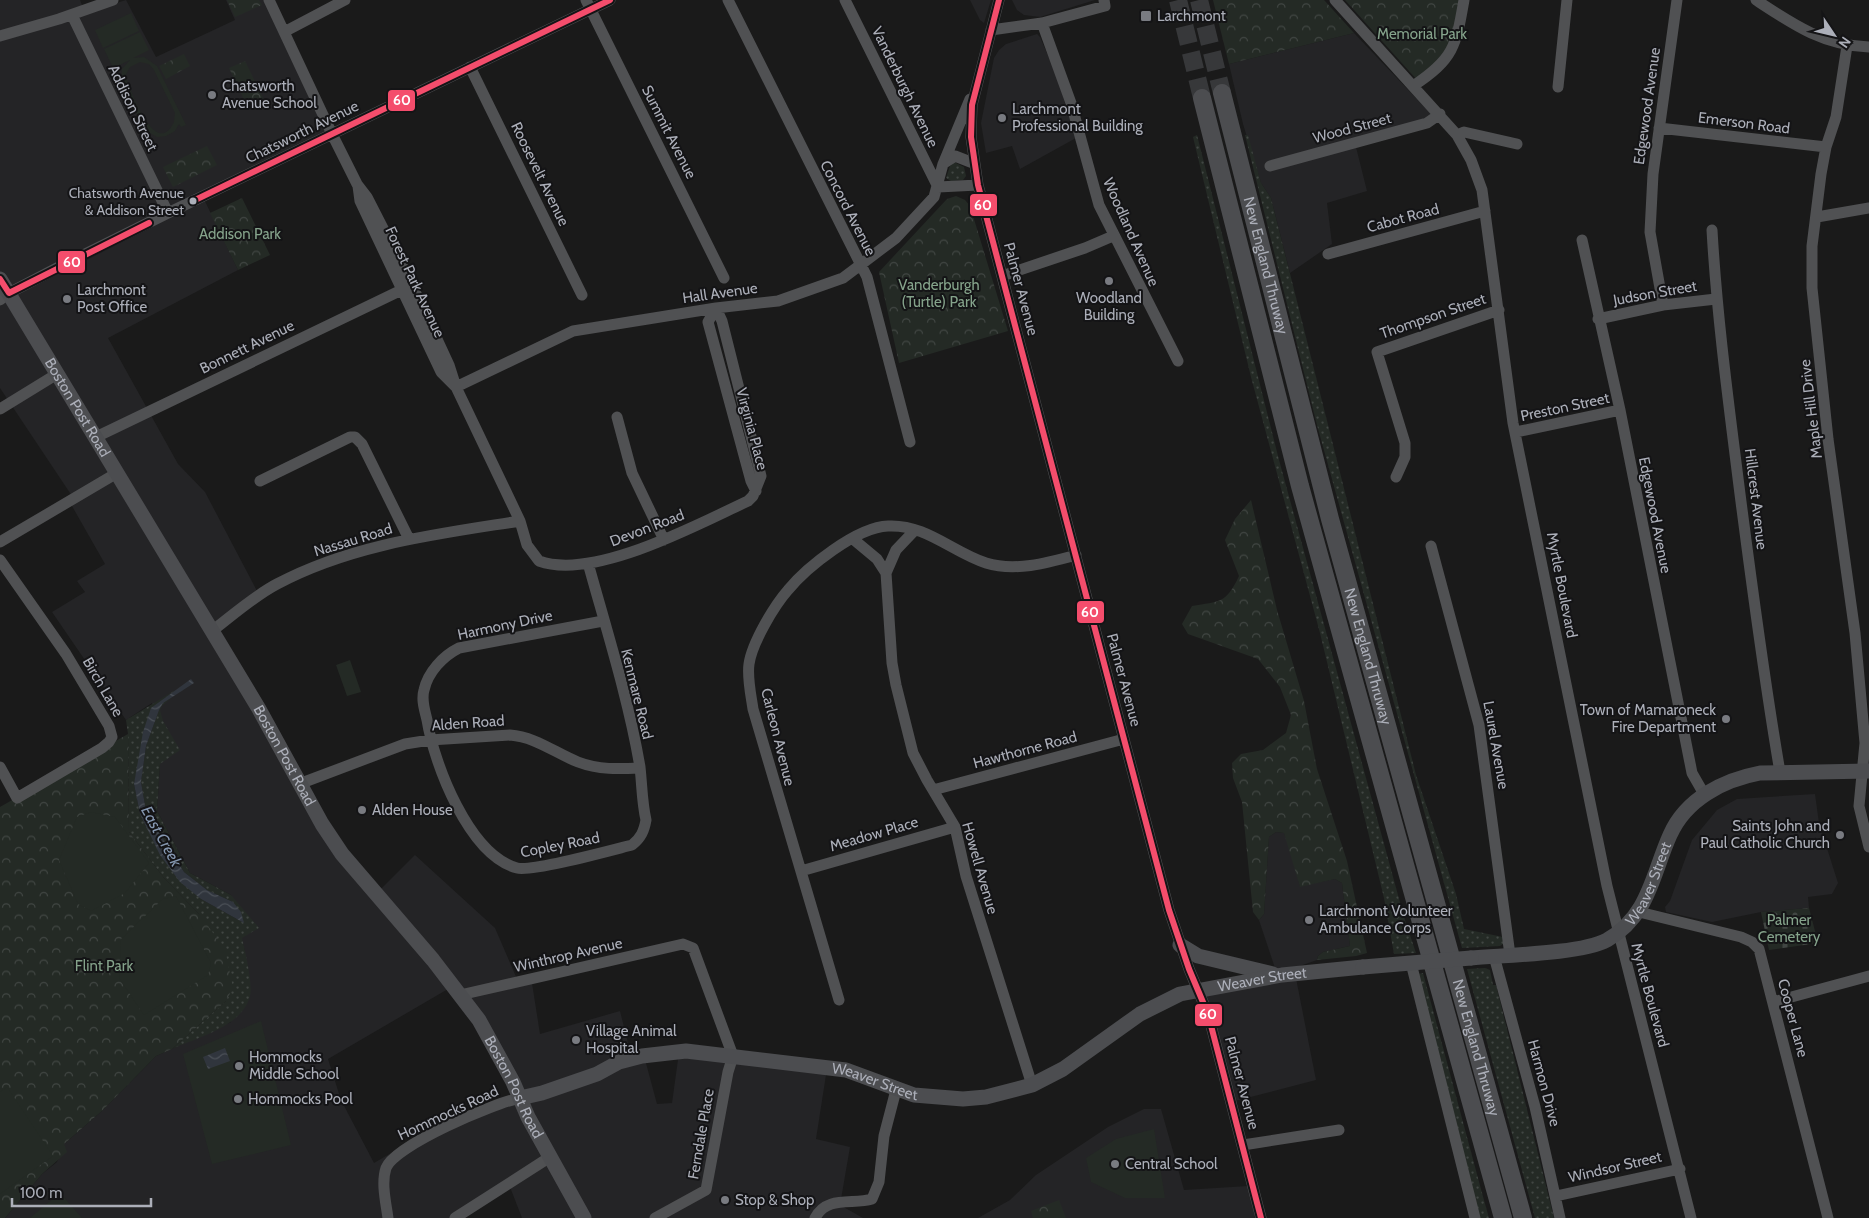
<svg xmlns="http://www.w3.org/2000/svg" width="1869" height="1218" font-family="Cabin,sans-serif">
  <style>
    .built { fill: #242426; fill-rule: evenodd }
    .grass { fill: url(#grass-dots) }
    .forest { fill: url(#forest-crowns) }
    .cemetery { fill: url(#cemetery-stones) }
    .pitch { fill: #242a25; fill-rule: evenodd }
    .water { fill: url(#water-waves) }
    .lines { fill: none; stroke-linecap: round; stroke-linejoin: round }
    .highway-tunnel { stroke: #37383a; stroke-width: 18; stroke-dasharray: 18 9; stroke-linecap: butt }
    .minor { stroke: #505153; stroke-width: 11 }
    .major { stroke: #4c4d50; stroke-width: 15 }
    .highway { stroke: #4c4d50; stroke-width: 18 }
    .major-bridge { stroke: #4c4d50; stroke-width: 15 }
    .bus-1-casing { stroke: #141416; stroke-width: 10 }
    .bus-1 { stroke: #f44d6c; stroke-width: 6 }
    .poi-dot { fill: #797b81; stroke: #141416; stroke-width: 2 }
    .bus-dot { fill: #acafb9; stroke: #141416; stroke-width: 2 }
    .labels { text-anchor: middle; stroke-width: 4; stroke-linejoin: round; paint-order: stroke }
    .bus-label { font-size: 14px; fill: #acafb9; stroke: #141416; text-anchor: end }
    .poi-label { font-size: 15px; fill: #acafb9; stroke: #141416; text-anchor: start }
    .park-label { font-size: 15px; fill: #85a38b; stroke: #141416 }
    .street-label { font-size: 15px; fill: #acafb9; stroke: #141416 }
    .water-label { font-size: 16px; font-style: italic; fill: #8698b1; stroke: #141416 }
    .line-badge { stroke: #141416; stroke-width: 2 }
    .badge-label { font-size: 14px; text-anchor: middle; font-weight: bold; fill: #fff }
  </style>
  <defs>
    <pattern id="grass-dots" width="8" height="8" patternUnits="userSpaceOnUse" patternTransform="scale(1.25)"><rect width="8" height="8" fill="#242a25"/><path d="M2 2h.1M6 6h.1" fill="none" stroke="#414643" stroke-width="1.8" stroke-linecap="round"/></pattern>
    <pattern id="forest-crowns" width="20" height="18" patternUnits="userSpaceOnUse" patternTransform="scale(1.25)"><rect width="20" height="18" fill="#242a25"/><path d="M2 6a3 3 0 1 1 6 0M12 15a3 3 0 1 1 6 0" fill="none" stroke="#414643"/></pattern>
    <pattern id="cemetery-stones" width="16" height="16" patternUnits="userSpaceOnUse" patternTransform="scale(1.25)"><rect width="16" height="16" fill="#242a25"/><path d="M2 7V4a2 2 0 0 1 4 0v3zM10 15v-3a2 2 0 0 1 4 0v3z" fill="#414643"/></pattern>
    <pattern id="water-waves" width="16" height="10" patternUnits="userSpaceOnUse" patternTransform="scale(1.25)"><rect width="16" height="10" fill="#30353d"/><path d="M0 5q4-4 8 0t8 0" fill="none" stroke="#4b5057"/></pattern>
  </defs>
  <rect width="100%" height="100%" fill="#1a1a1a"/>
  <path class="built" d="M0 0H80L85 13 126 0 156 57 235 20 226 0H268L329 133 202 195 238 270 108 338 178 464 205 492 257 591 210 630 291 773 378 892 415 855 495 928 520 986 532 983 540 1034 620 1011 631 1055 643 1052 657 1104 672 1103 680 1045 828 1062 816 1139 850 1147 840 1205 863 1218H522L510 1187 462 1218H5L42 1174 57 1162 64 1144 103 1110 156 1056 231 1022 245 952 231 895 190 873 157 811 160 764 152 703 126 720 52 612 85 592 77 581 105 564 68 499 72 496 0 388ZM448 989 487 1042 515 1095 425 1133 374 1163 341 1100 328 1059Z
    M970 0H991L984 23 980 20Z
    M1012 0H1095L1040 17 1024 15 1017 10Z
    M1354 33 1436 119 1356 147 1367 191 1327 203 1332 244 1290 273 1271 198 1261 183 1243 124 1229 64Z
    M1037 34 1040 37 1056 74 1076 138 1020 169 1012 146 986 153 981 123 994 58 999 50 1006 44Z
    M1815 794 1819 823 1838 883 1832 894 1808 897 1809 908 1761 912 1712 922 1666 912 1665 907 1670 901 1692 840 1717 810 1737 799Z
    M1276 832 1284 833 1288 842 1300 886 1335 879 1342 883 1350 946 1323 952 1318 956 1317 960 1294 968 1316 1080 1235 1101 1204 993 1278 977 1259 920 1264 914 1269 837Z
    M1144 1109H1161L1184 1190 1248 1186 1255 1218H978L1010 1200 1036 1175 1108 1127Z"/>
  <path class="grass" d="M1197 135 1279 460 1404 917 1416 953 1394 954 1384 898 1320 633 1251 377 1193 137Z
    M1245 135H1248L1261 183 1271 198 1416 775 1456 894 1464 929 1503 937V944L1500 946 1462 948 1317 425Z
    M954 162 964 167 966 176 963 180 951 181 946 178 950 166Z
    M177 689 154 706 149 717 134 784 140 814 201 899 244 923 233 902 207 890 184 872 146 811 141 782 146 746 159 710 163 703 171 698 162 706 160 710 163 721 180 750 160 764 157 811 190 873 231 895 259 928 242 938C245 951 253 984 250 996 242 1027 198 1037 172 1049L226 1001 199 914 164 878 129 832 128 734 126 720Z
    M1485 968 1490 970 1493 985H1496L1554 1218H1535L1467 969Z
    M1423 973 1482 1193 1489 1218H1480L1418 974Z"/>
  <path class="forest" d="M227 0H259L262 5 235 17Z
    M1213 0H1324L1354 33 1229 64Z
    M1345 0H1463L1458 35 1419 82Z
    M184 54 190 66 166 79 159 66Z
    M245 61 264 100 248 108 229 68Z
    M207 146 217 165 173 187 163 167Z
    M956 196 965 200 970 206 1008 331 899 363 879 272 947 199Z
    M242 198 270 255 238 270 210 213Z
    M1251 500 1277 610 1304 701 1317 769 1347 861 1367 953 1356 956 1317 960 1318 956 1323 952 1350 946 1342 883 1335 879 1300 887 1284 833 1276 832 1269 837 1264 914 1259 920 1253 912 1242 802 1233 778 1232 763 1241 754 1263 750 1286 733 1291 715 1280 687 1258 659 1188 634 1182 624 1192 606C1220 601 1226 604 1239 576L1225 540 1235 519Z
    M128 734 129 832 164 878 199 914 225 949 233 988 226 1001 172 1049 156 1056 103 1110 64 1144 67 1152 42 1174 5 1218H0V807Z
    M1059 1200 1066 1218H1033L1031 1211Z"/>
  <path class="cemetery" d="M1809 908 1818 943 1769 950 1761 912Z"/>
  <path class="pitch" d="M131 13 139 31 103 48 95 30Z
    M140 32 149 50 133 58 144 57 157 66 186 125 181 127 179 124 175 131 166 136 157 137 146 131 121 83 122 69 130 60 113 68 104 49ZM140 62 149 64 154 70 175 113 174 122C156 159 133 95 127 82L126 74 130 67Z
    M350 660 361 692 347 696 336 665Z
    M91 812 115 817 149 863 125 893 91 911 78 904 59 860 77 817Z
    M176 896 211 963 208 975 144 1015 119 978 121 939 163 899Z
    M261 1021 291 1145 212 1164 183 1054Z
    M7 1087 53 1156 0 1194V1092Z
    M1154 1129 1165 1198H1125L1091 1182 1086 1158 1116 1139Z
    M60 1193 82 1218H30Z"/>
  <path class="water" d="M191 679 194 683 163 703 159 710 146 746 141 782 146 811 184 872 207 890 233 902 241 912 244 923 201 899 180 882 160 855 140 814 134 784 143 732 151 708Z
    M225 1048 230 1061 208 1069 203 1057Z"/>
  <g class="lines">
    <path class="highway-tunnel" d="M1178 0 1202 98
      M1199 0 1222 93"/>
    <path class="minor" d="M269 0 332 134 357 184 367 197 412 285 449 365 456 387 520 521 527 545 539 561C594 581 698 524 748 501L753 496 761 476 722 321 716 308
      M586 0 724 278
      M728 0 867 277 910 442
      M845 0 938 187
      M999 0 972 105 971 137 978 185 1169 910 1189 969 1208 1014 1261 1218
      M1335 0 1457 135 1471 160 1482 190 1513 423 1607 886 1691 1218
      M1756 0C1794 25 1823 45 1869 47
      M72 15 168 213
      M1042 23 1071 103 1099 205 1178 361
      M991 30 1042 23 1105 6 1104 0
      M284 32 345 0
      M0 36 59 19 113 0
      M1847 46 1836 117 1826 147 1821 174 1812 246V288L1828 439 1855 633 1865 743 1859 806 1869 847
      M470 67 582 295
      M1413 86C1454 59 1456 46 1464 0
      M1558 87 1567 0
      M1659 128 1826 147
      M1457 135 1464 132 1517 144
      M944 163 955 156 973 163
      M1270 166 1427 123 1440 114
      M358 186 360 201 441 372 455 386
      M938 187 978 185
      M1817 217 1869 208
      M1712 230C1717 318 1729 406 1740 494 1752 587 1764 679 1780 772
      M1582 240 1620 410 1692 773 1704 794
      M1328 254 1485 211
      M1002 276 1085 248 1113 236
      M0 300 9 293 61 266 168 213 610 0
      M1663 305 1650 232 1653 174 1677 0
      M716 308 708 322 751 481 756 491
      M1598 319 1663 305 1716 299
      M456 387 573 331 716 308 778 301 843 278 896 238 934 197 943 164 970 99
      M0 409 57 374
      M617 417 632 473 664 540
      M1516 432 1620 410
      M96 437 412 285
      M1396 477 1405 457V443L1377 352 1499 310
      M260 481 350 437H355L362 444 409 539
      M915 530 896 550 886 573 892 663 896 685 913 753 927 780 955 827 966 876 1032 1085
      M853 539 877 559 886 573
      M0 542 117 473
      M1431 546 1479 725 1510 955
      M0 560 66 654 109 726 112 737 109 742 102 748 17 798 0 767
      M588 563C606 628 629 701 640 767 642 785 642 803 646 820 644 831 641 838 632 845 612 850 532 872 517 868 469 855 434 764 427 720 425 711 421 700 424 690 428 672 443 656 459 648L603 621
      M212 631C233 615 254 596 277 584 352 544 438 534 520 521
      M299 784 405 744 430 740 510 735C536 737 555 753 578 762 599 770 619 769 640 768
      M933 790 1124 739
      M801 871 955 827
      M1639 912 1741 937 1752 942 1759 949 1828 1218
      M1494 956 1535 1107 1560 1218
      M1411 963 1475 1218
      M460 995 683 944 693 948 733 1056 728 1072 706 1190 655 1218
      M839 1000 753 709C751 695 747 678 749 664 752 643 774 606 788 590 807 567 857 527 888 526 926 524 952 552 986 563 1015 572 1047 563 1076 555
      M1773 1002 1869 976
      M1243 1145 1339 1130
      M1556 1196 1680 1169
      M388 1218C386 1203 381 1183 386 1168 395 1145 494 1103 520 1098
      M455 1218 550 1157
      M815 1218C827 1195 853 1205 872 1199L879 1182 884 1136 896 1090"/>
    <g class="major">
      <path id="s1" d="M0 279 259 709 322 824 342 854 433 960 479 1020 513 1082 528 1117 584 1218"/>
      <path d="M1180 945 1198 956 1273 974"/>
      <path id="s2" d="M1471 958C1504 955 1581 954 1607 940 1649 916 1652 875 1670 835 1686 799 1723 780 1760 773L1869 771"/>
      <path id="s3" d="M520 1098 542 1093 597 1074 619 1062 642 1056 686 1051 846 1070 914 1095 963 1099 986 1097 1032 1085 1063 1069 1140 1014 1180 994 1282 975 1363 967"/>
    </g>
    <g class="highway">
      <path id="s4" d="M1222 93 1330 519 1523 1218"/>
      <path d="M1202 98 1300 486 1503 1218"/>
    </g>
    <path class="major-bridge" d="M1363 967 1471 958"/>
    <defs>
      <path id="bus-1" d="M999 0 972 105 971 137 978 185 1169 910 1189 969 1208 1014 1261 1218
        M193 201 610 0
        M0 279 9 293 149 223"/>
    </defs>
    <use href="#bus-1" class="bus-1-casing"/>
    <use href="#bus-1" class="bus-1"/>
  </g>
  <g class="poi-dot">
    <rect x="1140" y="10" width="12" height="12" rx="2.5"/>
    <circle cx="212" cy="95" r="5"/>
    <circle cx="1002" cy="118" r="5"/>
    <circle cx="1109" cy="281" r="5"/>
    <circle cx="67" cy="299" r="5"/>
    <circle cx="1726" cy="719" r="5"/>
    <circle cx="362" cy="810" r="5"/>
    <circle cx="1840" cy="835" r="5"/>
    <circle cx="1309" cy="920" r="5"/>
    <circle cx="576" cy="1040" r="5"/>
    <circle cx="239" cy="1066" r="5"/>
    <circle cx="238" cy="1099" r="5"/>
    <circle cx="1115" cy="1164" r="5"/>
    <circle cx="725" cy="1200" r="5"/>
  </g>
  <circle class="bus-dot" cx="193" cy="201" r="4.5"/>
  <g class="labels">
    <g class="bus-label">
      <text x="184" y="198">Chatsworth Avenue<tspan x="184" dy="17">&amp; Addison Street</tspan></text>
    </g>
    <g class="poi-label">
      <text x="1157" y="21">Larchmont</text>
      <text x="222" y="91">Chatsworth<tspan x="222" dy="17">Avenue School</tspan></text>
      <text x="1012" y="114">Larchmont<tspan x="1012" dy="17">Professional Building</tspan></text>
      <text x="77" y="295">Larchmont<tspan x="77" dy="17">Post Office</tspan></text>
      <text x="1109" y="303" text-anchor="middle">Woodland<tspan x="1109" dy="17">Building</tspan></text>
      <text x="1716" y="715" text-anchor="end">Town of Mamaroneck<tspan x="1716" dy="17">Fire Department</tspan></text>
      <text x="372" y="815">Alden House</text>
      <text x="1830" y="831" text-anchor="end">Saints John and<tspan x="1830" dy="17">Paul Catholic Church</tspan></text>
      <text x="1319" y="916">Larchmont Volunteer<tspan x="1319" dy="17">Ambulance Corps</tspan></text>
      <text x="586" y="1036">Village Animal<tspan x="586" dy="17">Hospital</tspan></text>
      <text x="249" y="1062">Hommocks<tspan x="249" dy="17">Middle School</tspan></text>
      <text x="248" y="1104">Hommocks Pool</text>
      <text x="1125" y="1169">Central School</text>
      <text x="735" y="1205">Stop &amp; Shop</text>
    </g>
    <g class="park-label">
      <text x="1422" y="39">Memorial Park</text>
      <text x="240" y="239">Addison Park</text>
      <text x="939" y="290">Vanderburgh<tspan x="939" dy="17">(Turtle) Park</tspan></text>
      <text x="1789" y="925">Palmer<tspan x="1789" dy="17">Cemetery</tspan></text>
      <text x="104" y="971">Flint Park</text>
    </g>
    <g class="street-label">
      <text transform="translate(905 87) rotate(64)" y="5">Vanderburgh Avenue</text>
      <text transform="translate(1647 106) rotate(-82)" y="5">Edgewood Avenue</text>
      <text transform="translate(133 108) rotate(64)" y="5">Addison Street</text>
      <text transform="translate(1744 123) rotate(7)" y="5">Emerson Road</text>
      <text transform="translate(1352 128) rotate(-15)" y="5">Wood Street</text>
      <text transform="translate(302 132) rotate(-26)" y="5">Chatsworth Avenue</text>
      <text transform="translate(669 132) rotate(63)" y="5">Summit Avenue</text>
      <text transform="translate(540 174) rotate(64)" y="5">Roosevelt Avenue</text>
      <text transform="translate(848 208) rotate(63)" y="5">Concord Avenue</text>
      <text transform="translate(1403 218) rotate(-15)" y="5">Cabot Road</text>
      <text transform="translate(1131 232) rotate(66)" y="5">Woodland Avenue</text>
      <text dy="5" stroke="none"><textPath href="#s4" startOffset="178">New England Thruway</textPath></text>
      <text transform="translate(415 282) rotate(65)" y="5">Forest Park Avenue</text>
      <text transform="translate(1021 289) rotate(75)" y="5">Palmer Avenue</text>
      <text transform="translate(720 293) rotate(-8)" y="5">Hall Avenue</text>
      <text transform="translate(1655 293) rotate(-10)" y="5">Judson Street</text>
      <text transform="translate(1433 316) rotate(-19)" y="5">Thompson Street</text>
      <text transform="translate(247 347) rotate(-26)" y="5">Bonnett Avenue</text>
      <text dy="5" stroke="none"><textPath href="#s1" startOffset="150">Boston Post Road</textPath></text>
      <text transform="translate(1565 407) rotate(-12)" y="5">Preston Street</text>
      <text transform="translate(1811 409) rotate(-97)" y="5">Maple Hill Drive</text>
      <text transform="translate(752 429) rotate(75)" y="5">Virginia Place</text>
      <text transform="translate(1756 499) rotate(83)" y="5">Hillcrest Avenue</text>
      <text transform="translate(1655 515) rotate(79)" y="5">Edgewood Avenue</text>
      <text transform="translate(647 528) rotate(-21)" y="5">Devon Road</text>
      <text transform="translate(353 540) rotate(-17)" y="5">Nassau Road</text>
      <text transform="translate(1562 585) rotate(79)" y="5">Myrtle Boulevard</text>
      <text transform="translate(505 625) rotate(-12)" y="5">Harmony Drive</text>
      <text dy="5" stroke="none"><textPath href="#s4" startOffset="582">New England Thruway</textPath></text>
      <text transform="translate(1124 680) rotate(75)" y="5">Palmer Avenue</text>
      <text transform="translate(103 687) rotate(60)" y="5">Birch Lane</text>
      <text transform="translate(637 694) rotate(76)" y="5">Kenmare Road</text>
      <text transform="translate(468 723) rotate(-4)" y="5">Alden Road</text>
      <text transform="translate(778 737) rotate(76)" y="5">Carleon Avenue</text>
      <text transform="translate(1496 745) rotate(80)" y="5">Laurel Avenue</text>
      <text transform="translate(1025 750) rotate(-15)" y="5">Hawthorne Road</text>
      <text dy="5" stroke="none"><textPath href="#s1" startOffset="555">Boston Post Road</textPath></text>
      <text transform="translate(874 834) rotate(-16)" y="5">Meadow Place</text>
      <text transform="translate(560 845) rotate(-11)" y="5">Copley Road</text>
      <text transform="translate(980 868) rotate(74)" y="5">Howell Avenue</text>
      <text dy="5" stroke="none"><textPath href="#s2" startOffset="210">Weaver Street</textPath></text>
      <text transform="translate(568 955) rotate(-13)" y="5">Winthrop Avenue</text>
      <text dy="5" stroke="none"><textPath href="#s3" startOffset="785">Weaver Street</textPath></text>
      <text transform="translate(1650 995) rotate(75)" y="5">Myrtle Boulevard</text>
      <text transform="translate(1793 1018) rotate(75)" y="5">Cooper Lane</text>
      <text dy="5" stroke="none"><textPath href="#s4" startOffset="988">New England Thruway</textPath></text>
      <text dy="5" stroke="none"><textPath href="#s3" startOffset="366">Weaver Street</textPath></text>
      <text transform="translate(1242 1083) rotate(75)" y="5">Palmer Avenue</text>
      <text transform="translate(1544 1083) rotate(75)" y="5">Harmon Drive</text>
      <text dy="5" stroke="none"><textPath href="#s1" startOffset="960">Boston Post Road</textPath></text>
      <text transform="translate(448 1113) rotate(-25)" y="5">Hommocks Road</text>
      <text transform="translate(701 1134) rotate(-80)" y="5">Ferndale Place</text>
      <text transform="translate(1615 1167) rotate(-13)" y="5">Windsor Street</text>
    </g>
    <g class="water-label">
      <text transform="translate(162 836) rotate(61)" y="6">East Creek</text>
    </g>
  </g>
  <g class="line-badge">
    <rect x="387" y="89" width="29" height="23" rx="5" fill="#f44d6c"/>
    <rect x="969" y="193" width="29" height="24" rx="5" fill="#f44d6c"/>
    <rect x="57" y="250" width="29" height="24" rx="5" fill="#f44d6c"/>
    <rect x="1076" y="600" width="29" height="24" rx="5" fill="#f44d6c"/>
    <rect x="1194" y="1003" width="29" height="24" rx="5" fill="#f44d6c"/>
  </g>
  <g class="badge-label">
    <text x="402" y="105">60</text>
    <text x="983" y="210">60</text>
    <text x="72" y="267">60</text>
    <text x="1090" y="617">60</text>
    <text x="1208" y="1019">60</text>
  </g>
  <g transform="translate(1834 35) rotate(125)" stroke="#141416" stroke-width="4" paint-order="stroke">
  <path d="M0-4L9 19L0 12L-9 19Z" fill="#acafb9"/>
  <text y="-8" font-size="14" font-weight="bold" text-anchor="middle" fill="#acafb9">N</text>
  </g>
  <path d="M12 1198v8h139v-8" fill="none" stroke="#acafb9" stroke-width="2.5"/>
  <text x="20" y="1198" font-size="15" fill="#acafb9" stroke="#141416" stroke-width="4" paint-order="stroke">100 m</text>
</svg>
